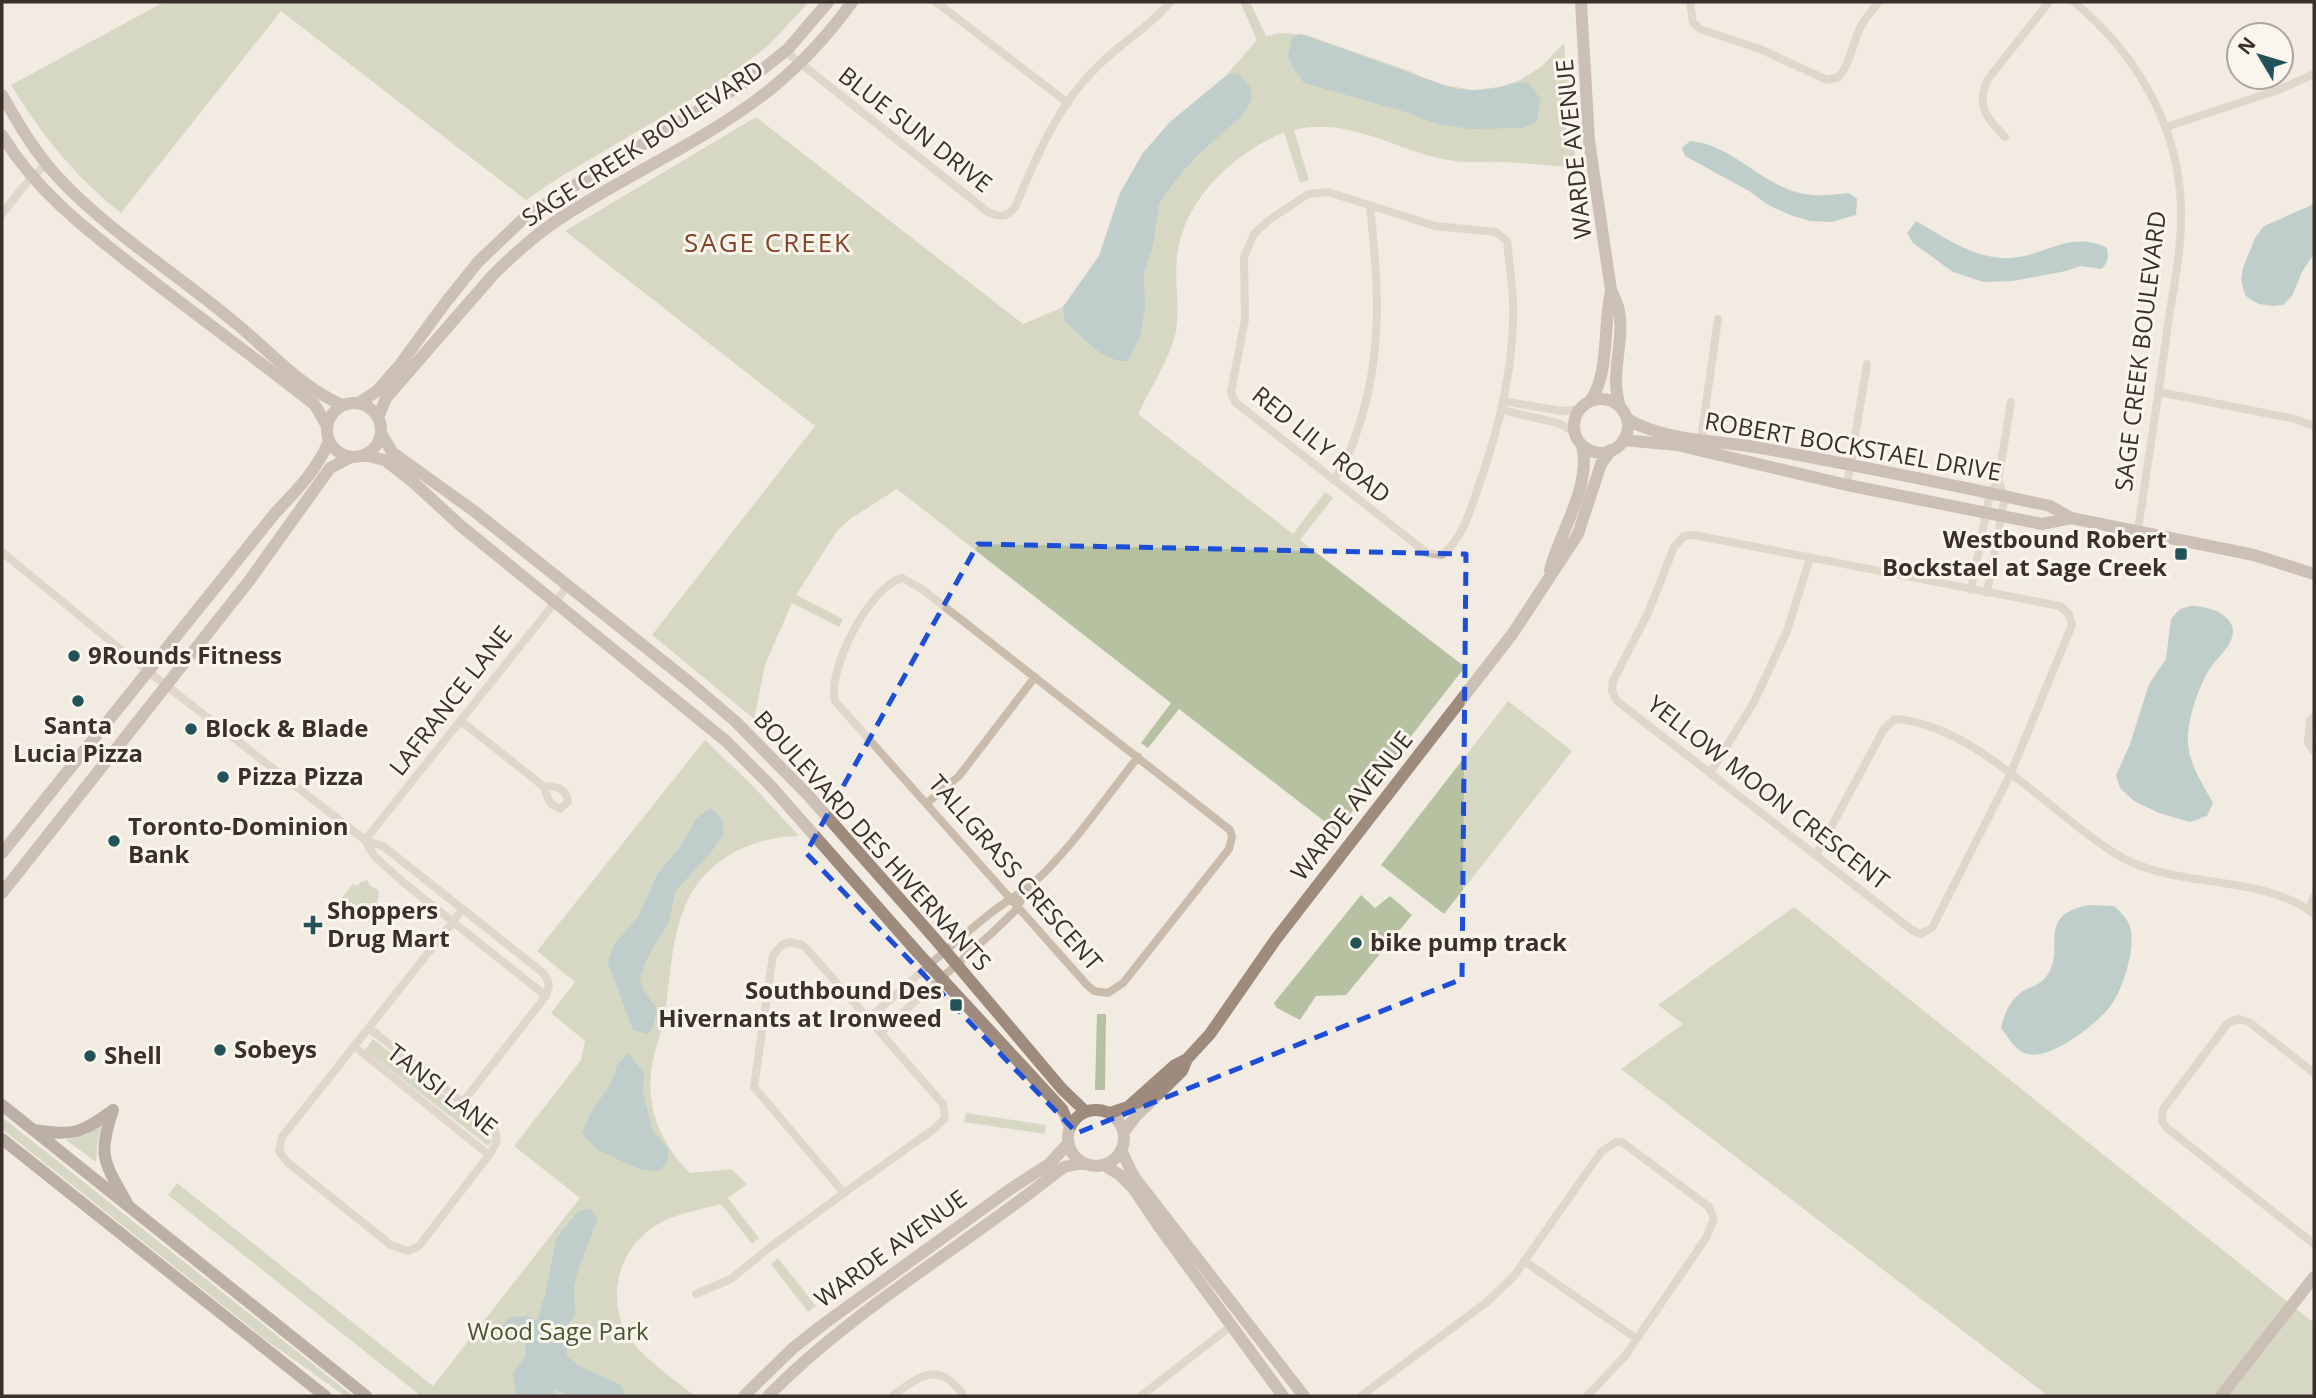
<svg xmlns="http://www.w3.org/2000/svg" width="2316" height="1398" font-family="'Open Sans',sans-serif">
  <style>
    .green { fill: #b5c1a1 }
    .water { fill: #81aaae }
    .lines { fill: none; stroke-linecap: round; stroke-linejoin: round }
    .street { stroke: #cabcad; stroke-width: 8 }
    .secondary { stroke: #9e8b7e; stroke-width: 12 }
    .primary { stroke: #7a685d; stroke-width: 12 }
    .marked { fill: none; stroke: #1d4ed8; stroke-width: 5; stroke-dasharray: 14 9; stroke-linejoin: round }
    .poi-dot { fill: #225359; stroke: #faf5ed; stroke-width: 2.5 }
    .labels { text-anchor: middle; stroke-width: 6; stroke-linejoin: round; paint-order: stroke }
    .street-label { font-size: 24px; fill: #39302b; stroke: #faf5ed }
    .poi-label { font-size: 24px; font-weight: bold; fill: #39302b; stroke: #faf5ed; text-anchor: start }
    .park-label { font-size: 24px; fill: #465630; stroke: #faf5ed }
    .neighbourhood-label { font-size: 26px; letter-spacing: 2px; fill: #854228; stroke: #faf5ed }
  </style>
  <rect width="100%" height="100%" fill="#f2ebe1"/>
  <path class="green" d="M164 2H809L768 46 716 85 560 177 526 200 281 11 121 213C75 177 41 134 11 85Z
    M1240 2H1250L1266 36 1281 33 1306 35 1409 71 1434 83 1472 90 1499 87 1518 81 1541 67 1564 43 1576 168C1551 166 1526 163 1502 162 1483 161 1468 164 1448 160 1397 151 1348 116 1294 130L1309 180 1300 183 1284 132C1233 154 1184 199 1177 256 1174 283 1181 310 1175 336 1170 356 1148 394 1138 414L1293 534 1325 492 1333 498 1300 540 1465 667 1337 831 1179 709 1148 748 1141 743 1171 703 897 489 850 519 837 531 796 595 843 619 839 627 792 603 765 665 754 719 652 635 815 426 565 231 756 117 1023 324 1063 307 1099 256 1120 193 1143 153 1169 123 1223 79 1257 40Z
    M1508 701 1572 751 1444 914 1381 865Z
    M705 740 752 785 799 836C750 837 702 861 684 909 671 941 670 980 665 1014 663 1029 657 1042 654 1056 643 1101 658 1141 690 1173L731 1169 747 1184 728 1198 759 1238 752 1244 721 1204C699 1210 674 1214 655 1226 615 1251 604 1307 634 1344 651 1364 675 1380 695 1396H421L168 1195 177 1183 433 1386 580 1198 514 1146 581 1060 585 1041 551 1013 575 982 537 951Z
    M368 880 369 885 378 890 379 897 377 902 386 909 372 925 340 900 353 884 357 886 361 882Z
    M1361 895 1375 908 1390 896 1412 915 1346 995 1316 996 1300 1020 1277 1008 1274 1003Z
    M1794 907 2314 1323V1396H2048L1621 1069 1683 1024 1658 1005Z
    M1097 1014H1106L1105 1090H1095Z
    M373 1039 482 1125 492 1142 488 1146 365 1050Z
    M966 1113 1046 1125 1045 1134 964 1122Z
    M2 1117 353 1396H345L266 1340 2 1129Z
    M102 1124 98 1139 96 1162 66 1140 86 1135Z
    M778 1258 816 1306 808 1312 771 1264Z"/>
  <path class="water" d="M1301 34 1455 89C1469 90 1482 91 1495 88 1508 86 1516 81 1529 83L1541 100 1536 123 1523 128 1470 129 1438 124 1402 111 1304 83 1291 65 1288 56 1292 38Z
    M1228 74H1238L1251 88 1252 100 1242 116 1200 153 1178 177 1159 204 1153 245 1144 273 1145 308 1140 337 1128 361C1101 362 1083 337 1064 320L1063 307 1099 256 1120 193 1143 153 1169 123Z
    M1690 141C1733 144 1762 187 1805 194 1819 197 1834 194 1849 193L1857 199 1856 215 1831 222 1810 221 1793 216 1768 205 1749 191 1685 156 1682 148Z
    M2314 204V254L2302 272 2292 296 2283 305 2273 306 2259 304 2251 300 2245 295 2241 280 2243 268 2255 238 2264 226Z
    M1916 221C1944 237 1968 255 2001 258 2040 261 2067 228 2107 248 2109 257 2108 263 2101 269L2081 266 2066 271 2013 281 1983 282 1953 272 1913 243 1907 233Z
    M2191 606C2207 606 2232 613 2233 631 2233 645 2218 657 2211 667 2199 684 2186 723 2188 744 2190 765 2203 785 2213 803L2207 816 2190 822 2159 813 2134 801 2120 788 2116 775 2130 744 2149 684 2166 659 2171 619 2180 609Z
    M710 808 722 818 724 834 709 855 676 890 668 924 648 956 640 978 643 990 657 1009 652 1029 648 1034 633 1030 608 963 613 946 639 915 658 873 678 850 696 819Z
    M2089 905 2114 906C2118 910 2125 916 2128 922 2139 941 2123 991 2109 1008 2095 1025 2051 1060 2028 1054 2016 1052 2008 1037 2001 1028 2004 1014 2010 1000 2023 991 2031 987 2041 984 2046 977 2068 949 2033 916 2089 905Z
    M628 1053 644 1073 643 1093 653 1132 669 1149 667 1162 659 1171 642 1170 597 1150 582 1133 591 1112 612 1082 617 1065Z
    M585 1209H590L598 1218 579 1267 574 1286 575 1313 566 1332 567 1356 579 1366 621 1385 625 1396H572L554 1389 555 1396H516L513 1372 525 1357 527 1333H512L501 1327 510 1317 528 1316 537 1321 545 1295 556 1239 577 1212Z"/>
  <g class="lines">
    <path class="street" d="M936 2 1068 103
      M1690 2 1693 23 1700 29 1760 49 1827 80 1839 77C1850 63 1852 46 1859 30 1864 19 1871 11 1879 2
      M2074 2C2136 53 2179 126 2181 208 2182 247 2174 286 2168 324 2159 393 2148 461 2138 530
      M785 51 988 212C1000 218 1008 217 1015 207 1037 156 1057 106 1097 67 1120 43 1150 27 1170 2
      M2166 127 2278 90 2314 74
      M2005 137C1987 118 1975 106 1988 79L2049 2
      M1328 192 1435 226 1496 232 1507 241C1509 261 1512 281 1513 300 1515 363 1500 426 1479 485 1470 511 1463 538 1442 555L1427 553 1235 402 1231 392 1245 319 1244 257 1254 234 1269 220 1308 194Z
      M2 214 23 187 46 164
      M2159 392 2295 419 2314 426
      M1503 401 1561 411 1580 409
      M1502 410 1558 423 1575 432
      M1701 439 1718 319
      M1333 480C1348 462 1355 438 1362 416 1383 345 1378 279 1370 207
      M1847 485 1867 364
      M1694 535 2060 606 2069 614 2072 625 2010 775 1932 928 1921 934 1912 930 1617 701 1612 691 1613 681 1648 613 1674 547 1684 536Z
      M2 552 136 662 365 840 568 586
      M902 578 922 589 1230 830 1232 837 1229 849 1135 968 1123 983 1108 993 1094 991 1087 985 835 701C827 669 870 586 902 578Z
      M1971 590 1990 493 1998 481 2011 402
      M1987 593 2005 496 1998 481
      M2314 717 2310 720 2308 742 2314 752
      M461 721 543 786C555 786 567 788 568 802L560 809 550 803 543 786
      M1710 773 1754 702 1787 631 1810 558
      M927 803 959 776 1035 677
      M1816 855 1884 729 1895 719C1978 725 2051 816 2121 857 2177 889 2263 874 2314 914
      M463 909 282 1137 279 1151 287 1162 391 1245 408 1251 419 1246 489 1155
      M2309 910 2314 896
      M790 942 802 945 807 949 943 1104 945 1118 934 1129 844 1193 754 1087 773 955 783 944Z
      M869 1018C908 984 946 949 987 916 1005 901 1026 891 1043 874 1078 839 1107 796 1138 757
      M881 1032 993 932 1016 910 1027 889
      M354 1046 489 1155C497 1144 499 1139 493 1127L369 1028
      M2314 1073 2249 1022 2238 1019 2228 1023 2163 1109 2162 1121 2167 1128 2314 1244
      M462 1103 539 1005C548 992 554 985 542 972L383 846 365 840 374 856 403 882 546 996
      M1524 1261 1637 1339
      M696 1294 731 1279 769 1248 844 1193
      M892 1396C921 1375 939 1360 964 1396
      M1141 1396 1231 1326
      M1361 1396 1487 1302 1514 1276 1601 1152 1616 1142H1622L1709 1207 1714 1219 1706 1238 1625 1356 1587 1396"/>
    <path class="secondary" d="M1581 2 1589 141 1611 290C1614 297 1618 304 1619 311 1625 344 1609 373 1620 407
      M2 95C18 123 34 151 56 175 105 229 177 274 233 321 269 350 300 387 342 405
      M2 135C36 191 86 229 137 269 196 315 257 359 315 405L327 426
      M1574 426a27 27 0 1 1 54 0a27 27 0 1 1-54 0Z
      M1591 400C1610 371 1603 325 1611 291
      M359 403 377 391 399 366 446 302 478 262 522 220 570 188 749 80 788 49 828 2
      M327 430a27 27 0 1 1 54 0a27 27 0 1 1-54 0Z
      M378 418 386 398 492 276C515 253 539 231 567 214 634 171 710 138 772 88 802 63 830 33 852 2
      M1627 419C1667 442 1716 440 1761 448 1858 466 1954 485 2050 506L2071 518 2254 555 2314 574
      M381 433 392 452 474 511 688 681 735 721 808 795 936 940 1062 1089 1086 1112
      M1623 440 1677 445 1847 485 2042 524 2071 518
      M363 455 385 460 413 482 461 526 726 741 769 784 918 953 1051 1097 1062 1109 1070 1127
      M1550 570C1560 531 1592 486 1582 445
      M2 853 276 512C297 490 317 470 329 441
      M2 893 249 581 330 468 351 457
      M1068 1138a28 28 0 1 1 56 0a28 28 0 1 1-56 0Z
      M1110 1113 1128 1107 1175 1065 1187 1059
      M1124 1132 1136 1116 1182 1071 1187 1059 1210 1034 1276 939 1513 633 1578 534 1601 464 1611 450
      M1121 1150 1134 1177 1304 1396
      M1104 1165 1120 1175 1133 1188 1160 1228 1283 1396
      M744 1396 793 1348 825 1323 1009 1190 1049 1164 1068 1144
      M768 1396C853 1309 962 1248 1057 1172L1064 1167 1082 1163
      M2221 1396 2314 1277"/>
    <path class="primary" d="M2 1105 366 1396
      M113 1110C97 1156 104 1162 127 1203
      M33 1130C73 1136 81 1134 113 1110
      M2 1139 325 1396"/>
  </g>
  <path d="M0 0H2316V1398H0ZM978 544 1466 554 1462 979 1077 1133 806 853Z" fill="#f2ebe1" fill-opacity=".55" fill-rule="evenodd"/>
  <path class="marked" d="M978 544 1466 554 1462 979 1077 1133 806 853Z"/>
  <g class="poi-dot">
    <rect x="2174" y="547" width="14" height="14" rx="3.5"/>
    <circle cx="74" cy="656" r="7"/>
    <circle cx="78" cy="701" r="7"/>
    <circle cx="191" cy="729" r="7"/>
    <circle cx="223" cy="777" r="7"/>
    <circle cx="114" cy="841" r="7"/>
    <path d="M309.5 914.5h7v7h7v7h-7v7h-7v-7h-7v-7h7z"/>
    <circle cx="1356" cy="943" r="7"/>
    <rect x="949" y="998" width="14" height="14" rx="3.5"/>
    <circle cx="220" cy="1050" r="7"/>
    <circle cx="90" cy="1056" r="7"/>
  </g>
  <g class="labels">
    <g class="street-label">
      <text transform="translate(915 130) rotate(38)" y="8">BLUE SUN DRIVE</text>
      <text transform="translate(643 144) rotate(-33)" y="8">SAGE CREEK BOULEVARD</text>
      <text transform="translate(1574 149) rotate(-96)" y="8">WARDE AVENUE</text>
      <text transform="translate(2141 351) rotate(-83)" y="8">SAGE CREEK BOULEVARD</text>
      <text transform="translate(1321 445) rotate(39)" y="8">RED LILY ROAD</text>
      <text transform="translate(1853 447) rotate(10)" y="8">ROBERT BOCKSTAEL DRIVE</text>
      <text transform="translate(451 701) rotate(-52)" y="8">LAFRANCE LANE</text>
      <text transform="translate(1768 793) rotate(38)" y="8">YELLOW MOON CRESCENT</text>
      <text transform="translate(1352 806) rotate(-52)" y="8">WARDE AVENUE</text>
      <text transform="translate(872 841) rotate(48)" y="8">BOULEVARD DES HIVERNANTS</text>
      <text transform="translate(1015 873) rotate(49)" y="8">TALLGRASS CRESCENT</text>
      <text transform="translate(442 1090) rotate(38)" y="8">TANSI LANE</text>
      <text transform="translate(891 1249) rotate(-36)" y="8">WARDE AVENUE</text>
    </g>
    <g class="poi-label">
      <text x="2167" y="548" text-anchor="end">Westbound Robert<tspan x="2167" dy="28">Bockstael at Sage Creek</tspan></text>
      <text x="88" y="664">9Rounds Fitness</text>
      <text x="78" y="734" text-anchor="middle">Santa<tspan x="78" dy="28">Lucia Pizza</tspan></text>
      <text x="205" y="737">Block &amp; Blade</text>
      <text x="237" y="785">Pizza Pizza</text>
      <text x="128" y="835">Toronto-Dominion<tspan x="128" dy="28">Bank</tspan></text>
      <text x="327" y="919">Shoppers<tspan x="327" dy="28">Drug Mart</tspan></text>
      <text x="1370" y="951">bike pump track</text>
      <text x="942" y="999" text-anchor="end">Southbound Des<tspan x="942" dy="28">Hivernants at Ironweed</tspan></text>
      <text x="234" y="1058">Sobeys</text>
      <text x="104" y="1064">Shell</text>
    </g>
    <g class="park-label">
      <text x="558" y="1340">Wood Sage Park</text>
    </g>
    <g class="neighbourhood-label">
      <text x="768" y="252">SAGE CREEK</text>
    </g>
  </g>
  <rect width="2316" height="1398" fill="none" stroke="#39302b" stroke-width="7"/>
  <g transform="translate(2260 56) rotate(308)"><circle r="33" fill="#faf5ed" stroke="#ada69f" stroke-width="2"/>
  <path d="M0-5L12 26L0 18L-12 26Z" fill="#225359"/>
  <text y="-10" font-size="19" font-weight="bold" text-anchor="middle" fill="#39302b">N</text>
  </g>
</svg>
